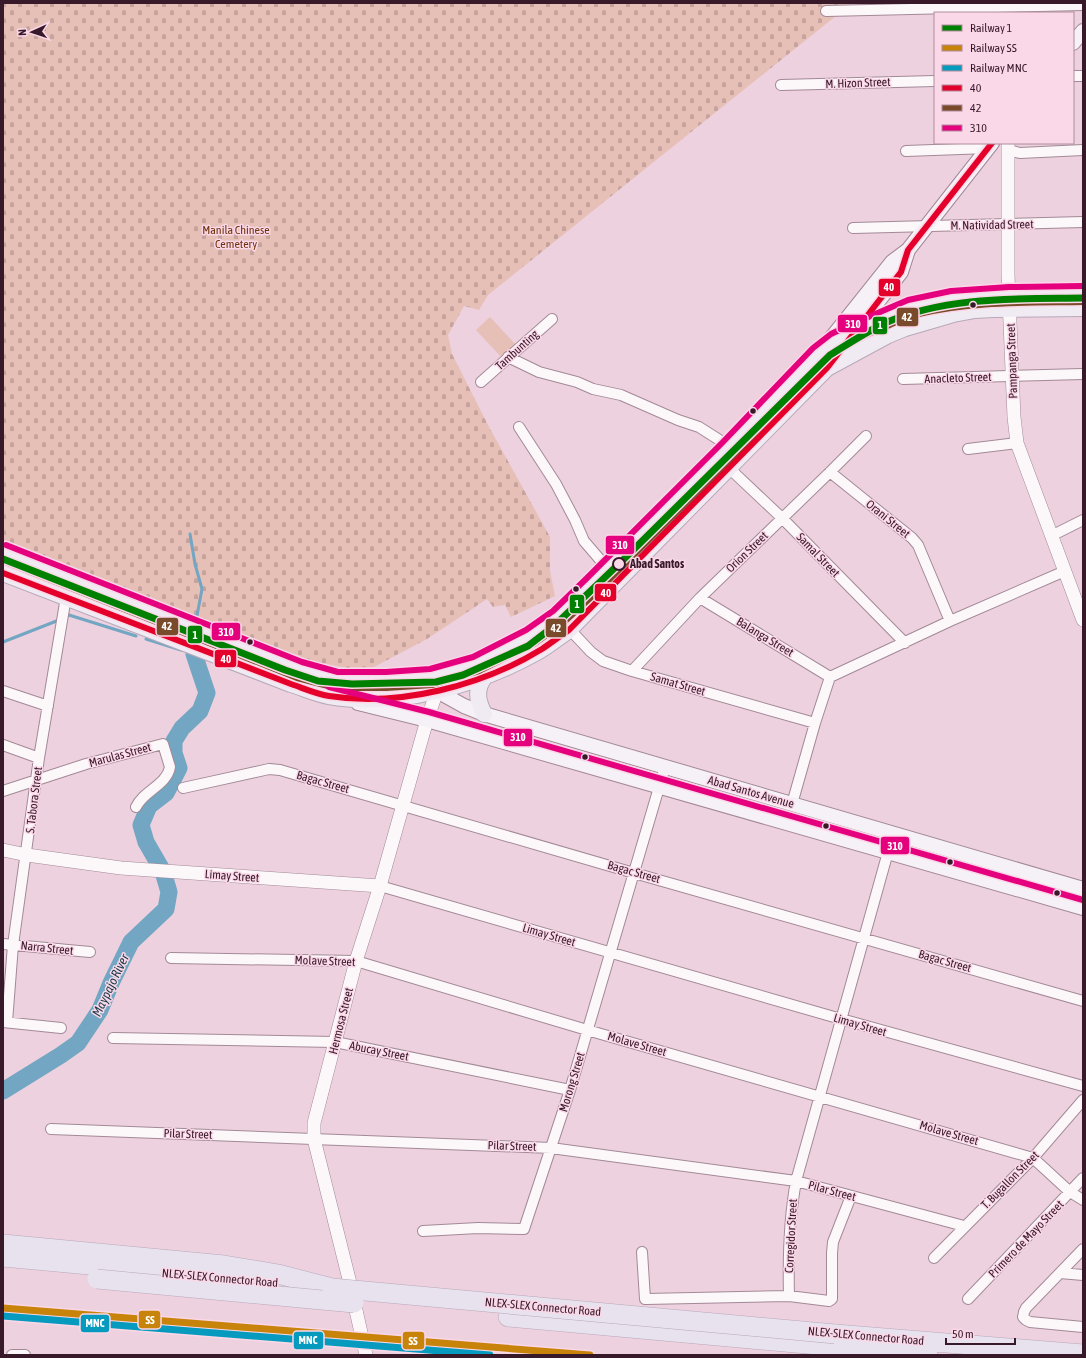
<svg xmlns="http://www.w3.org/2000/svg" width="1086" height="1358" font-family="'Asap Condensed',sans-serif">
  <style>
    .cemetery { fill: url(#cemetery-stones) }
    .park { fill: #e6bfb7 }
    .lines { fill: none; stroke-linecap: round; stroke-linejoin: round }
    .stream { stroke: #72a6c2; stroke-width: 3 }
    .river { stroke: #72a6c2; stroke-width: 17 }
    .minor-casing { stroke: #a38996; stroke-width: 12 }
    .tertiary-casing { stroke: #a38996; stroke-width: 14 }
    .secondary-casing { stroke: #a38996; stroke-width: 16 }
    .primary-casing { stroke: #b8a8ba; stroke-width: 18 }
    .motorway-casing { stroke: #b8a8ba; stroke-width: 20 }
    .minor { stroke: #fcf8fa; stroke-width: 10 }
    .tertiary { stroke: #fcf8fa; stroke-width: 13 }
    .secondary { stroke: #f6f1f7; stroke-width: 14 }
    .primary { stroke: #f0ebf3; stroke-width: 16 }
    .motorway { stroke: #e8e2ee; stroke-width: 19 }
    .motorway-bridge-casing { stroke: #b8a8ba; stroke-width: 20; stroke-linecap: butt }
    .motorway-bridge { stroke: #e8e2ee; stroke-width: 19 }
    .bus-1-casing { stroke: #fbd8e8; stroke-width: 9 }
    .bus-2-casing { stroke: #fbd8e8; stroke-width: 9 }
    .bus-3-casing { stroke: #fbd8e8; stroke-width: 9 }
    .bus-1 { stroke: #e4002b; stroke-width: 6 }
    .bus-2 { stroke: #7a4b2a; stroke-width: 6 }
    .bus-3 { stroke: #e5007d; stroke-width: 6 }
    .rail-1-casing { stroke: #fbd8e8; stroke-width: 10 }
    .rail-2-casing { stroke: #fbd8e8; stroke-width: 10 }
    .rail-3-casing { stroke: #fbd8e8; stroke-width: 10 }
    .rail-1 { stroke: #008000; stroke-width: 7 }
    .rail-2 { stroke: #c7830a; stroke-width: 7 }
    .rail-3 { stroke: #069bbe; stroke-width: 7 }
    .bus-dot { fill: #371929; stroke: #fbd8e8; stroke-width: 1.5 }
    .stop-dot { fill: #fbd8e8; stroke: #371929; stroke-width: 2 }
    .labels { text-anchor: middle; stroke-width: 3; stroke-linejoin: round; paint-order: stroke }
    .street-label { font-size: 12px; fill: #371929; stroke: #fbd8e8 }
    .park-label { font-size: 12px; fill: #6f3108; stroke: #fbd8e8 }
    .stop-label { font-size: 12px; font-weight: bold; fill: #371929; stroke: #fbd8e8; text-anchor: start }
    .water-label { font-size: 13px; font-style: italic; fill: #143a4a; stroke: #fbd8e8 }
    .line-badge { stroke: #fbd8e8; stroke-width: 1.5 }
    .badge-label { font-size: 11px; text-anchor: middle; font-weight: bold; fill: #fff }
  </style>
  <defs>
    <pattern id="cemetery-stones" width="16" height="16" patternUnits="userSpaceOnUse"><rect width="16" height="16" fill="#e6bfb7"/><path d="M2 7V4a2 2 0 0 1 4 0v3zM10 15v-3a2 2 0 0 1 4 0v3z" fill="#c6a49d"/></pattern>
  </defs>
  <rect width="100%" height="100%" fill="#edd1df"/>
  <path class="cemetery" d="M3 3H852L488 295 479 310 464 306 448 335 452 354 489 427 550 537V571L555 596 511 617 505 605 493 607 487 599 427 639 374 667 347 668 300 659 3 544Z"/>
  <path class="park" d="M490 317 517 346 503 359 476 330Z"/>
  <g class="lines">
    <path class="stream" d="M190 534 195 564 202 589 196 621
      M64 618 69 615 136 636
      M146 639 181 650
      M3 642 59 620"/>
    <path class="river" d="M161 868 146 842 141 825 149 806 166 793 179 768 174 753V741L182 728 200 711 207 693 194 654
      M3 1091 61 1055 78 1043 100 1010 111 983 131 942 166 909 169 892 164 875"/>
    <defs>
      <path id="minor" d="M826 11 1083 5
        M1073 76H1083
        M781 85 935 81
        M1008 150 1020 153 1083 150
        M906 151 988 148
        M853 228 1083 222
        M508 357 539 372 577 382 593 389 621 395 678 420 699 427 721 441 732 452
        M903 379 1083 374
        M481 382 552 319
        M519 427 556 484 575 520 584 541 608 569
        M968 449 1017 443
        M729 468 782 518 905 643
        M830 472 912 538 918 545 950 621
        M1051 536 1083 520
        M700 598 830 677
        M558 617 591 652 603 661 632 671 815 723
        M632 671 700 598 830 472 866 436
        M3 691 48 706
        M3 745 39 758
        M183 788 269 769 280 770 634 873 1083 1001
        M3 791 86 764 163 744 170 767C167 785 143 791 136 807
        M792 804 815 723 830 677 950 621 1065 571
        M380 886 841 1019 1083 1086
        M3 944 90 952
        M171 958 356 961 587 1030 1033 1158 1070 1192 1083 1200
        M3 1022 61 1028
        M7 1022 13 945 39 758 69 579
        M113 1038 335 1042 570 1090
        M51 1129 551 1148 796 1181 964 1226
        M423 1231 478 1228 524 1229 570 1090 665 767
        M1083 1249 1026 1308 1024 1312 1023 1317 1026 1320 1030 1322 1083 1327
        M642 1252 645 1299H646L789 1296 829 1301 832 1299V1253L833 1242 851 1196
        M934 1258 1033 1158 1083 1100
        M1060 1273 1083 1275
        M789 1296C788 1257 789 1219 796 1181L888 852
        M968 1299 1083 1178
        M12 1355H25"/>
      <path id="tertiary" d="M1008 143V275L1014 417 1017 443 1083 620
        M3 850 27 855 121 868 380 886
        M366 1355 349 1279 314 1139V1123L356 961 380 886 427 720 437 691"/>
      <path id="secondary" d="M1073 43 1083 31
        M825 346 892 262 908 250 992 143
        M827 367 901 272 908 250
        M434 684 437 691 464 706 484 714 1083 889
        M358 703 427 720 1083 908"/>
      <path id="primary" d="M3 552 299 670 337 680H386L431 677 457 670 476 664 530 637 558 617 592 585 728 449 819 354 835 341 855 331 910 308 953 299 1009 295 1083 294
        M3 573 291 684C304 688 317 694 329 696 397 708 478 685 537 652 548 646 559 637 569 630L827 368 888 335 905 328 953 314 975 310 993 309 1083 308
        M484 714C477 700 475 689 485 676"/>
      <path id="motorway" d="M3 1244 224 1265 278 1274 332 1288
        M3 1257 229 1278
        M508 1317 928 1355
        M835 1334 1083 1354"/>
    </defs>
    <use href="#minor" class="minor-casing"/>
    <use href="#tertiary" class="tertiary-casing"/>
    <use href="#secondary" class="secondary-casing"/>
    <use href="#primary" class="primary-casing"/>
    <use href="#motorway" class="motorway-casing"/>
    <use href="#minor" class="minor"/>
    <use href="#tertiary" class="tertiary"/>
    <use href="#secondary" class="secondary"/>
    <use href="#primary" class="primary"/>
    <use href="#motorway" class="motorway"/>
    <defs>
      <path id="motorway-bridge" d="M97 1279 354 1303
        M332 1288 835 1334"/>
    </defs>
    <use href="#motorway-bridge" class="motorway-bridge-casing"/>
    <use href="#motorway-bridge" class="motorway-bridge"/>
    <defs>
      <path id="bus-1" d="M3 573 291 684C303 688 316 694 329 696 399 707 482 686 542 649 551 643 560 636 569 630L827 368 901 272 908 250 992 143"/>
      <path id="bus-2" d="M3 561 297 678 336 688H386L432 685 479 671 534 644 563 623 598 591 734 455 824 360C843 345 858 338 880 329 891 325 902 318 914 315 969 301 1027 303 1083 302"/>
      <path id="bus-3" d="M6 545 302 662 338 672H386L430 669 473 657 526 630 553 611 586 579 722 443 813 348 831 334 852 324 908 300 951 291 1009 287 1083 286
        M329 687 429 712 1083 900"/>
    </defs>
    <use href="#bus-1" class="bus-1-casing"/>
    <use href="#bus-2" class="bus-2-casing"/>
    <use href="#bus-3" class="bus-3-casing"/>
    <use href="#bus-1" class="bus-1"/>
    <use href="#bus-2" class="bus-2"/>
    <use href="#bus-3" class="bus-3"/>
    <defs>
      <path id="rail-1" d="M3 559 285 670 318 681 352 684 436 682 463 675 528 646 554 626 624 559 830 355C848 344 866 332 885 323 947 296 1017 299 1083 298"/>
      <path id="rail-2" d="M3 1308 590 1355"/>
      <path id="rail-3" d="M3 1316 490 1355"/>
    </defs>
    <use href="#rail-1" class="rail-1-casing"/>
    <use href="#rail-2" class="rail-2-casing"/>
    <use href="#rail-3" class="rail-3-casing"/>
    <use href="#rail-1" class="rail-1"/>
    <use href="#rail-2" class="rail-2"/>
    <use href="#rail-3" class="rail-3"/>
  </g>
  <g class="bus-dot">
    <circle cx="973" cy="305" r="3.5"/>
    <circle cx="753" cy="411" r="3.5"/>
    <circle cx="576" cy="589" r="3.5"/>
    <circle cx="250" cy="642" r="3.5"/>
    <circle cx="585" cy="757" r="3.5"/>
    <circle cx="826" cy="826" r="3.5"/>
    <circle cx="950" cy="862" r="3.5"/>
    <circle cx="1057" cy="893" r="3.5"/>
  </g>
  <circle class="stop-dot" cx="619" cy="564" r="6"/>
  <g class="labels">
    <g class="street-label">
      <text transform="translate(858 83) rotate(-2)" y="4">M. Hizon Street</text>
      <text transform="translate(992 225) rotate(-1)" y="4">M. Natividad Street</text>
      <text transform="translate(517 350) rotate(-42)" y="4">Tambunting</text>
      <text transform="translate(1012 361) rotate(-92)" y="4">Pampanga Street</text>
      <text transform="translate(958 378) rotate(-2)" y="4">Anacleto Street</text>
      <text transform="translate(888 519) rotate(39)" y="4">Orani Street</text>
      <text transform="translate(747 552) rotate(-44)" y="4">Orion Street</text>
      <text transform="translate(818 555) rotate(46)" y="4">Samal Street</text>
      <text transform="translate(765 637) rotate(31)" y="4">Balanga Street</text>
      <text transform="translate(678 684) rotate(16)" y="4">Samat Street</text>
      <text transform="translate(120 755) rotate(-15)" y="4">Marulas Street</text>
      <text transform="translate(323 782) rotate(16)" y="4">Bagac Street</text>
      <text transform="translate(751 792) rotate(16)" y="4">Abad Santos Avenue</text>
      <text transform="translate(34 800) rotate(-83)" y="4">S. Tabora Street</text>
      <text transform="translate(634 872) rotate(16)" y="4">Bagac Street</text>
      <text transform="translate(232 876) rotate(4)" y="4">Limay Street</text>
      <text transform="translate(549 935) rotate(16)" y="4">Limay Street</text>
      <text transform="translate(47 948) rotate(6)" y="4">Narra Street</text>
      <text transform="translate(325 961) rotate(2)" y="4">Molave Street</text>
      <text transform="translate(945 961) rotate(16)" y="4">Bagac Street</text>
      <text transform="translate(341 1021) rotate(-76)" y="4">Hermosa Street</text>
      <text transform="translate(860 1025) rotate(16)" y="4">Limay Street</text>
      <text transform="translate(637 1044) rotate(16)" y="4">Molave Street</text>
      <text transform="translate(379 1051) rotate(11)" y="4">Abucay Street</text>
      <text transform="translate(572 1082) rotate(-73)" y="4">Morong Street</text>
      <text transform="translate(949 1133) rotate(16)" y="4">Molave Street</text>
      <text transform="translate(188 1134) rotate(2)" y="4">Pilar Street</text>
      <text transform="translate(512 1146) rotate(2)" y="4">Pilar Street</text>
      <text transform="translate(1010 1180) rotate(-45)" y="4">T. Bugallon Street</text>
      <text transform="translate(832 1191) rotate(15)" y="4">Pilar Street</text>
      <text transform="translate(791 1236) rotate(-87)" y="4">Corregidor Street</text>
      <text transform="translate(1026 1239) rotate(-46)" y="4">Primero de Mayo Street</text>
      <text transform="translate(220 1278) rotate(5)" y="4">NLEX-SLEX Connector Road</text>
      <text transform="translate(543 1307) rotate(5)" y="4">NLEX-SLEX Connector Road</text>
      <text transform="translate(866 1336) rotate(5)" y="4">NLEX-SLEX Connector Road</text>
    </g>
    <g class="park-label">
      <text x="236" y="234">Manila Chinese<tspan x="236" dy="14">Cemetery</tspan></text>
    </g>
    <g class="stop-label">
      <text x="630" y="568">Abad Santos</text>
    </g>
    <g class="water-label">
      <text transform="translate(110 985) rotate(-64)" y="5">Maypajo River</text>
    </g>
  </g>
  <g class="line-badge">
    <rect x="878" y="278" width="23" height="19" rx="4" fill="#e4002b"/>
    <rect x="896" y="307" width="23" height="20" rx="4" fill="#7a4b2a"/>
    <rect x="837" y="314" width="31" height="19" rx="4" fill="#e5007d"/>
    <rect x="872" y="316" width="16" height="19" rx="4" fill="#008000"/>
    <rect x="605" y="535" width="30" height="20" rx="4" fill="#e5007d"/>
    <rect x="594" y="583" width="23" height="19" rx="4" fill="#e4002b"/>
    <rect x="569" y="594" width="16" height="20" rx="4" fill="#008000"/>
    <rect x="156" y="617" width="23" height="19" rx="4" fill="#7a4b2a"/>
    <rect x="545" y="618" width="22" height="20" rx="4" fill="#7a4b2a"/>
    <rect x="211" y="622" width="30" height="19" rx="4" fill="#e5007d"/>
    <rect x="187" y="625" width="16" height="19" rx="4" fill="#008000"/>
    <rect x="214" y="649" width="23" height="19" rx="4" fill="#e4002b"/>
    <rect x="503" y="728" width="30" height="19" rx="4" fill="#e5007d"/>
    <rect x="880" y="836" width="30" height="19" rx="4" fill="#e5007d"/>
    <rect x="138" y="1310" width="23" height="19" rx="4" fill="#c7830a"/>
    <rect x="80" y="1314" width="30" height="19" rx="4" fill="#069bbe"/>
    <rect x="293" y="1331" width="31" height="19" rx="4" fill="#069bbe"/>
    <rect x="402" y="1331" width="23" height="19" rx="4" fill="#c7830a"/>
  </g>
  <g class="badge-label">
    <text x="889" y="291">40</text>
    <text x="907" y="321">42</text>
    <text x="853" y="328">310</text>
    <text x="880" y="329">1</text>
    <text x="620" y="549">310</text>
    <text x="606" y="597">40</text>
    <text x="577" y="608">1</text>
    <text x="167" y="630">42</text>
    <text x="556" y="632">42</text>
    <text x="226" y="636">310</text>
    <text x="195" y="639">1</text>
    <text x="226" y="663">40</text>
    <text x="518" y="741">310</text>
    <text x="895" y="850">310</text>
    <text x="150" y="1324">SS</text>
    <text x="95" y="1327">MNC</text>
    <text x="308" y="1344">MNC</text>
    <text x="413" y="1345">SS</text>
  </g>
  <rect width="1086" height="1358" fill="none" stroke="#371929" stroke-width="8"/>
  <rect x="934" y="12" width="140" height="132" fill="#fbd8e8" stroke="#ad8c9c"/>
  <rect x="942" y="25" width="20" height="6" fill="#008000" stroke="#ad8c9c"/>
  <text x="970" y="32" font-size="12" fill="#371929">Railway 1</text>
  <rect x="942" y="45" width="20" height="6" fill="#c7830a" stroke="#ad8c9c"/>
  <text x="970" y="52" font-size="12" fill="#371929">Railway SS</text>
  <rect x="942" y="65" width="20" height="6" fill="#069bbe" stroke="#ad8c9c"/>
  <text x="970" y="72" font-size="12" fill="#371929">Railway MNC</text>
  <rect x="942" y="85" width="20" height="6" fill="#e4002b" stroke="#ad8c9c"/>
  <text x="970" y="92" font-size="12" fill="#371929">40</text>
  <rect x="942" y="105" width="20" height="6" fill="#7a4b2a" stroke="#ad8c9c"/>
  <text x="970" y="112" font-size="12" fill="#371929">42</text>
  <rect x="942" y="125" width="20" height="6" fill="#e5007d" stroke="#ad8c9c"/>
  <text x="970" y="132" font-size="12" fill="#371929">310</text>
  <g transform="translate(32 32) rotate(267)" stroke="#fbd8e8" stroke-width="3" paint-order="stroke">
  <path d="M0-3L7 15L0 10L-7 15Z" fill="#371929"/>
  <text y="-6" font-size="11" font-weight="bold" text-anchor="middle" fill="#371929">N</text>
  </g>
  <path d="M946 1338v6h69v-6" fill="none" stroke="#371929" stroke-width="2"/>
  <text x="952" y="1338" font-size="12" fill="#371929" stroke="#fbd8e8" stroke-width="3" paint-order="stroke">50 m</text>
</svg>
